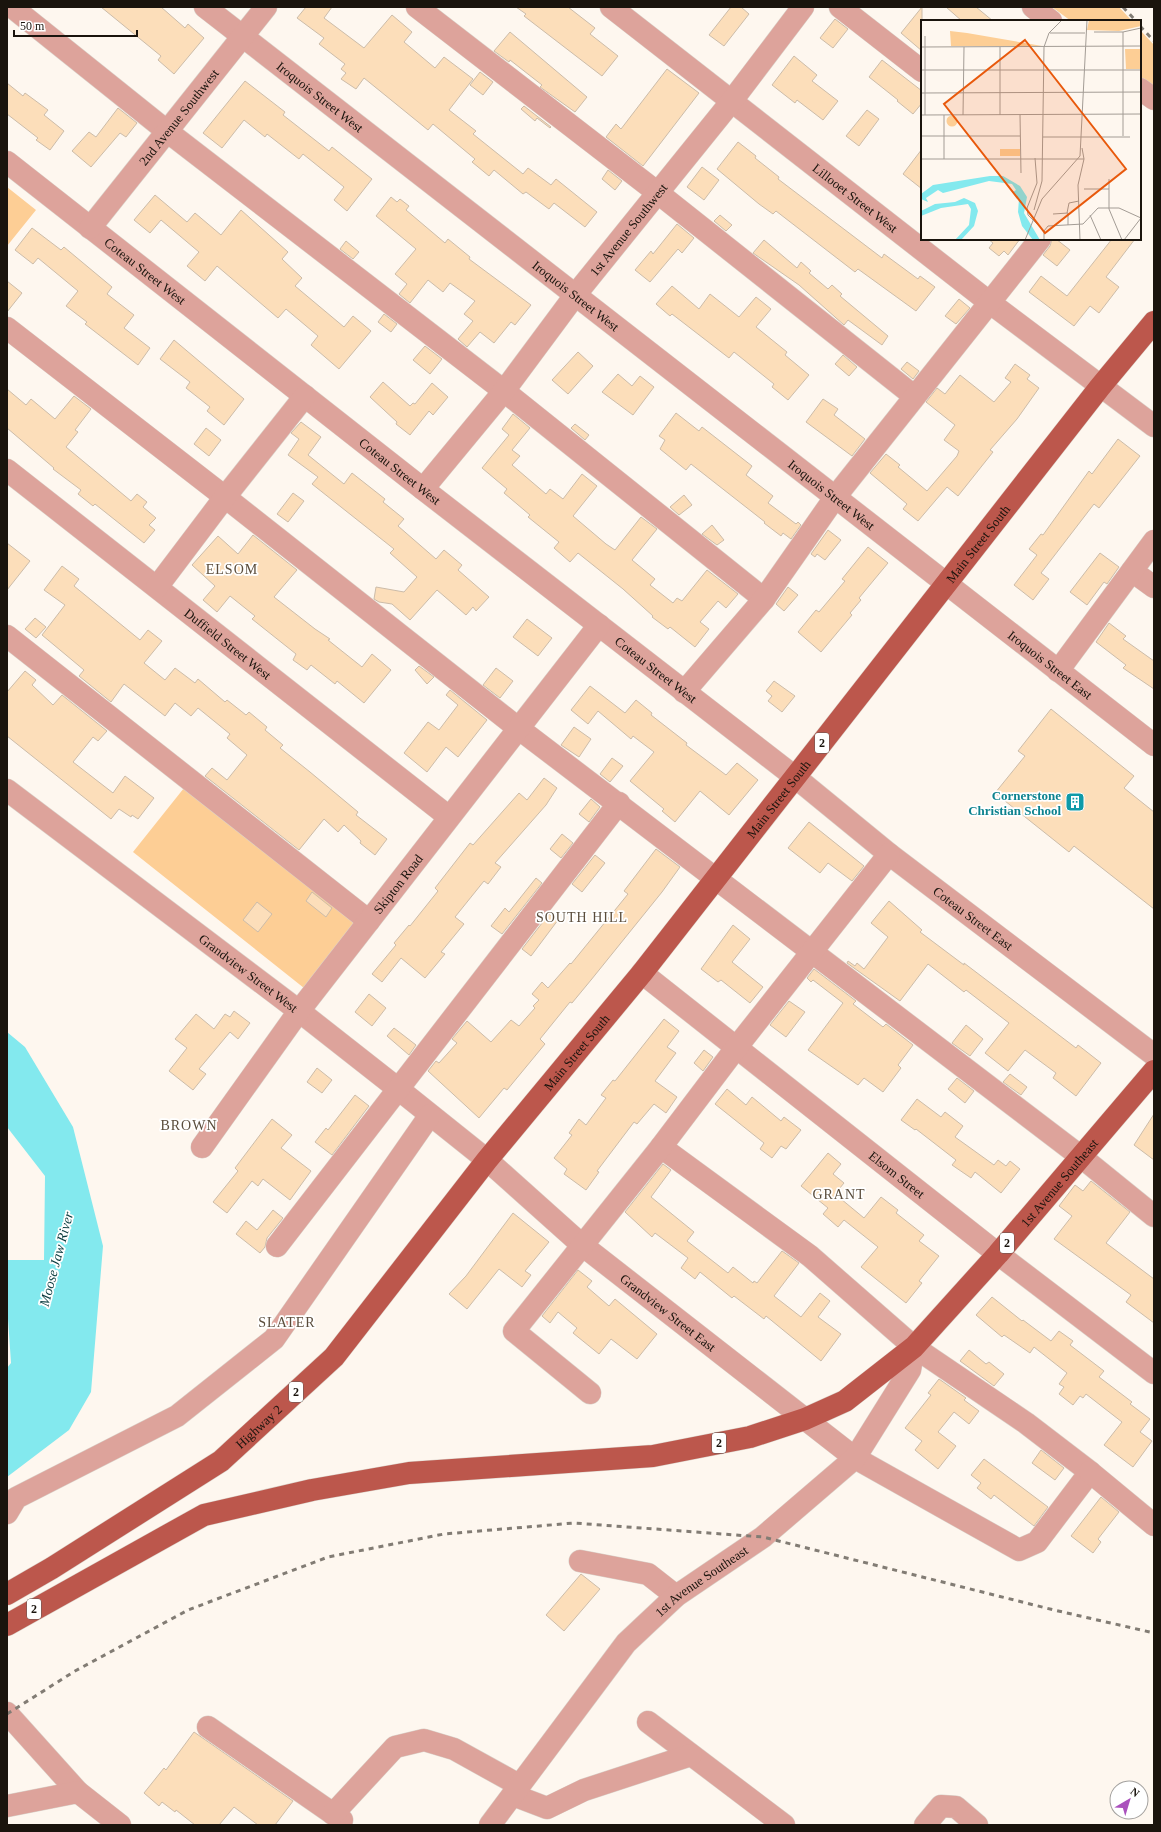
<svg xmlns="http://www.w3.org/2000/svg" width="1161" height="1832" font-family="'Times New Roman',serif">
  <style>
    .green { fill: #fdce95 }
    .water { fill: #83e9ee }
    .building { fill: #fcdeba; stroke: #ccbca9 }
    .lines { fill: none; stroke-linecap: round; stroke-linejoin: round }
    .minor-casing { stroke: #dad3cb; stroke-width: 23 }
    .major-casing { stroke: #dad3cb; stroke-width: 23 }
    .minor { stroke: #dda39b; stroke-width: 22 }
    .major { stroke: #bc574c; stroke-width: 22 }
    .rail { stroke: #827c74; stroke-width: 3; stroke-dasharray: 5 5; stroke-linecap: butt }
    .labels { text-anchor: middle; stroke-width: 3.5; stroke-linejoin: round; paint-order: stroke }
    .shield { fill: #fff; stroke: #5f5a56; stroke-width: 1 }
    .shield-label { font-size: 12px; font-weight: bold; fill: #1a140d }
    .street-label { font-size: 13px; fill: #1a140d; stroke: #fff }
    .culture-label { font-size: 13px; font-weight: bold; fill: #0d838f; stroke: #fff; text-anchor: end }
    .neighbourhood-label { font-size: 14px; letter-spacing: 1px; fill: #5a4c3b; stroke: #fff }
    .water-label { font-size: 14px; font-style: italic; fill: #093b3e; stroke: #fff }
    .inset-river { fill: none; stroke: #83e9ee; stroke-width: 2 }
    .inset-road { fill: none; stroke: #a39c95; stroke-width: 1 }
    .view { fill: #e8590c; fill-opacity: 0.15; stroke: #e8590c; stroke-width: 2 }
    .inset-edge { fill: none; stroke: #1a140d; stroke-width: 2 }
  </style>
  <rect width="100%" height="100%" fill="#fef7ef"/>
  <path class="green" d="M1052 7H1119L1132 21H1071Z
    M1140 30 1154 45V93L1140 82Z
    M7 187 36 210 7 246Z
    M184 788 360 928 309 992 133 852Z"/>
  <path class="water" d="M7 1032 25 1047 73 1127 103 1246 91 1392 69 1430 7 1477V1368L11 1363 7 1304V1260H44L45 1176 7 1127Z"/>
  <path class="building" d="M101 7H161L185 28 188 24 204 38 174 74 158 60 161 56Z
    M306 7H332L324 18 364 48 392 15 412 32 404 42 435 68 444 57 473 79 449 110 476 131 473 134 523 174 528 168 551 185 556 179 597 212 585 227 554 203 549 209 526 192 523 194 494 170 489 176 472 162 475 159 433 124 428 130 364 78 356 89 341 79 346 73 341 69 345 64 319 44 324 38 297 18Z
    M516 7H568L595 28 590 34 618 56 602 76 524 16 526 14Z
    M731 7H741L749 14 724 46 709 35Z
    M922 7V51L901 33Z
    M946 7H976L993 21H962Z
    M835 19 848 29 833 48 820 38Z
    M510 32 587 97 575 112 540 87 542 85 510 60 509 62 494 51Z
    M794 56 817 75 812 81 838 101 823 120 797 100 795 103 772 85Z
    M882 60 922 91V103L913 114 897 101 898 100 869 77Z
    M667 69 699 93 643 166 606 137 616 124 621 129Z
    M480 72 493 82 483 95 470 85Z
    M245 81 285 112 283 115 329 151 332 147 372 179 347 211 334 200 344 187 303 154 299 159 267 134 265 137 244 120 222 148 203 133Z
    M7 83 23 96 25 93 48 110 44 115 64 131 50 150 36 140 38 138 7 114Z
    M524 106 551 127 550 128 537 118 535 121 521 109Z
    M118 108 137 123 126 137 120 133 91 167 72 151 89 132 96 137Z
    M867 110 879 119 859 146 846 136Z
    M738 142 756 156 755 158 779 177 778 179 882 258 884 254 918 279 920 276 935 287 916 311 858 269 855 272 776 211 773 214 759 204 717 169Z
    M922 149V189L903 174Z
    M702 167 719 180 704 200 687 187Z
    M608 170 622 181 615 190 602 179Z
    M155 195 187 222 195 213 221 235 241 210 288 252 282 259 302 278 295 286 344 327 353 316 371 331 339 369 311 345 318 336 286 309 278 318 217 266 205 281 187 266 199 252 161 220 150 233 134 220Z
    M391 197 397 202 400 199 409 206 406 210 445 243 448 239 470 257 469 259 531 305 515 325 511 322 494 343 480 332 467 347 458 339 473 321 464 314 475 301 450 283 443 292 428 280 410 303 399 294 407 284 395 274 416 249 376 216Z
    M720 215 732 225 726 231 714 221Z
    M677 224 694 238 682 253 678 249 650 282 635 270 651 251 653 254Z
    M32 228 61 250 64 247 112 287 107 294 134 315 124 328 150 348 138 365 85 324 87 322 66 306 78 291 38 258 33 264 15 250Z
    M988 239H1020L1008 255 1004 251 999 256 989 248 993 243Z
    M1052 239H1056L1070 250 1057 266 1043 255 1050 246Z
    M1112 239H1135L1106 277 1119 287 1099 313 1090 306 1074 326 1029 292 1041 276 1067 296Z
    M764 240 797 268 801 262 811 271 809 273 828 289 832 285 842 294 840 296 888 336 882 345 848 320 844 325 799 285 753 253Z
    M346 241 359 252 353 259 340 249Z
    M7 281 22 293 7 312Z
    M672 286 699 309 710 294 739 317 756 297 771 309 756 327 787 352 785 355 809 375 788 400 772 387 774 384 734 352 729 358 672 314 670 316 656 304Z
    M959 299 970 308 956 324 945 316Z
    M384 314 397 324 391 332 378 322Z
    M174 340 244 399 224 425 207 411 210 407 186 388 190 382 160 359Z
    M425 346 442 359 430 374 413 360Z
    M578 352 593 366 568 394 552 380Z
    M843 355 857 367 849 376 835 364Z
    M907 362 919 371 913 379 901 369Z
    M1015 364 1030 375 1027 379 1039 388 1017 419 990 450 993 452 958 496 947 487 918 521 903 509 907 504 870 473 886 454 900 465 898 467 927 491 957 456 959 451 944 440 955 425 926 402 937 388 945 394 960 375 994 402 1011 382 1005 378Z
    M618 374 632 386 640 376 654 387 633 415 602 392Z
    M383 382 410 406 413 403 415 404 432 383 448 397 433 415 429 411 410 435 396 424 397 422 370 397Z
    M7 389 26 405 31 399 55 419 74 396 91 409 75 430 78 432 66 447 131 501 137 494 147 502 143 507 156 518 149 525 155 530 144 543 95 504 93 506 78 494 81 490 53 469 54 468 7 428Z
    M823 399 838 409 834 415 865 439 852 456 806 422Z
    M676 413 699 431 702 427 752 466 746 475 773 496 768 503 796 524 798 522 801 525 791 539 783 533 781 536 764 523 765 522 691 464 686 470 660 449 665 440 659 436Z
    M513 414 530 428 512 450 520 456 512 465 546 494 550 489 563 499 582 474 597 486 573 516 606 544 615 550 641 517 657 529 632 560 655 579 650 585 673 603 677 598 682 601 707 570 738 594 726 608 718 601 700 622 709 629 695 647 670 627 668 629 652 617 653 616 623 589 578 553 570 562 554 548 559 542 528 517 530 515 504 493 507 489 482 468 509 435 502 429Z
    M301 422 321 437 308 455 344 484 352 473 385 499 383 502 404 519 398 526 436 559 444 550 462 565 458 570 489 597 476 611 473 607 466 615 437 590 410 620 392 604 379 602 374 599 376 587 404 592 417 577 390 553 394 549 312 484 318 477 288 455 299 439 291 433Z
    M575 424 589 435 585 440 571 428Z
    M206 428 221 440 209 456 194 444Z
    M1118 439 1140 456 1099 508 1094 504 1041 573 1049 579 1033 600 1014 585 1037 555 1029 549 1041 534 1043 535 1089 471 1092 474Z
    M293 493 304 501 288 522 277 514Z
    M684 495 692 505 679 515 670 507Z
    M712 525 724 540 717 545 702 534Z
    M828 530 841 540 825 560 817 554 815 557 811 554Z
    M253 535 297 570 274 597 315 629 330 639 328 640 362 667 372 654 391 670 364 703 337 681 335 684 311 665 307 670 293 660 296 654 252 619 255 616 230 596 217 612 203 600 215 586 192 565 218 536 238 554Z
    M7 543 30 561 7 590Z
    M868 547 888 563 859 598 861 600 850 613 852 615 821 652 798 632 816 610 819 612 845 581 842 579Z
    M1100 553 1119 567 1107 584 1104 582 1087 605 1070 592Z
    M62 566 79 579 74 586 140 640 148 630 162 641 144 663 165 680 175 668 195 683 198 679 225 702 227 700 246 715 249 712 267 727 265 730 283 745 280 748 310 772 358 812 356 815 387 839 375 855 360 843 361 841 344 825 338 832 324 819 299 850 205 776 212 768 227 780 247 755 227 738 230 734 198 708 191 716 175 703 165 716 124 684 111 702 79 676 84 670 42 635 65 605 44 590Z
    M788 587 798 595 784 611 776 604Z
    M35 618 46 627 36 638 25 629Z
    M527 619 552 638 538 656 513 637Z
    M1109 623 1126 636 1123 639 1154 661V689L1123 668 1126 665 1096 642Z
    M419 666 434 677 427 684 415 670Z
    M496 668 513 681 500 698 483 685Z
    M25 671 36 680 32 685 53 705 62 695 107 731 98 741 93 737 73 762 113 793 125 776 154 798 138 819 132 815 131 817 119 809 111 819 7 736V692Z
    M774 681 795 696 782 712 768 701 772 696 766 691Z
    M590 686 625 713 636 700 652 713 651 715 687 743 686 745 726 775 737 763 758 780 729 815 700 791 675 822 662 811 664 809 630 781 654 752 633 736 631 739 598 711 588 724 571 710Z
    M450 690 487 720 458 757 446 747 427 772 404 753 428 722 439 730 458 705 446 695Z
    M1051 709 1134 776 1124 788 1154 812V909L1074 846 1069 852 995 793 1025 756 1018 751Z
    M574 727 591 739 579 757 561 745Z
    M612 758 623 766 610 782 600 774Z
    M544 778 557 788 546 805 495 863 501 867 488 884 484 881 455 917 464 924 441 952 445 954 425 978 401 958 382 982 372 974 396 945 394 943 409 925 410 926 438 891 435 888 470 843 473 845 519 793 527 800Z
    M591 799 600 807 589 822 579 814Z
    M809 822 864 866 852 881 828 863 820 873 788 848Z
    M562 834 573 843 561 858 550 849Z
    M656 849 680 867 662 892 591 980 572 1003 570 1002 540 1039 545 1044 507 1090 504 1088 479 1118 428 1071 436 1061 439 1063 457 1043 452 1039 467 1021 491 1042 511 1020 519 1026 535 1008 533 1006 539 1000 532 994 542 982 548 988 570 963 571 964 628 894 624 891Z
    M595 855 605 863 582 892 572 884Z
    M536 878 542 883 502 934 491 926 505 908 509 912Z
    M312 892 332 908 326 917 306 901Z
    M889 901 922 930 920 932 964 965V963L1076 1048 1078 1045 1101 1063 1076 1096 1053 1078 1056 1073 1025 1050 1008 1071 985 1053 1009 1023 966 990 964 992 928 964 900 1001 847 963 848 961 855 966 857 963 864 969 888 937 871 923Z
    M257 902 272 914 258 932 243 920Z
    M549 914 558 920 531 956 522 949Z
    M733 925 750 939 732 962 763 987 750 1003 721 980 718 982 701 969Z
    M814 969 856 1001 853 1004 883 1027 886 1024 913 1045 898 1065 901 1068 883 1092 864 1078 858 1085 808 1050 843 1003 813 980 811 982 807 978Z
    M369 994 386 1008 372 1026 355 1012Z
    M789 1001 805 1012 786 1037 770 1025Z
    M234 1011 250 1023 238 1039 230 1032 199 1069 206 1074 193 1090 169 1071 187 1048 175 1039 196 1014 214 1029 225 1014 230 1017Z
    M664 1019 679 1031 667 1047 676 1053 655 1081 677 1097 666 1113 654 1104 637 1124 634 1122 597 1171 599 1172 586 1190 564 1174 567 1169 554 1158 572 1135 569 1133 579 1119 586 1125 606 1098 601 1095 613 1080 615 1081Z
    M966 1025 983 1039 970 1056 952 1043Z
    M394 1028 416 1045 409 1055 387 1036Z
    M704 1050 713 1057 703 1071 694 1063Z
    M317 1068 332 1080 322 1093 307 1082Z
    M1010 1074 1027 1087 1021 1095 1003 1082Z
    M957 1078 974 1091 965 1103 948 1089Z
    M727 1089 746 1105 752 1097 781 1121 784 1117 801 1130 786 1149 781 1146 772 1158 760 1149 764 1143 715 1104Z
    M355 1095 369 1106 332 1155 315 1142 326 1128 328 1130Z
    M917 1099 941 1117 945 1112 963 1126 955 1137 994 1165 998 1160 1006 1166 1010 1161 1020 1169 1001 1193 975 1172 971 1178 952 1165 956 1160 916 1129 915 1130 901 1120Z
    M1154 1114V1160L1134 1145Z
    M272 1119 292 1135 281 1148 311 1171 290 1200 263 1179 258 1186 252 1181 227 1213 213 1202 238 1171 235 1168Z
    M828 1153 841 1164 833 1174 844 1183 835 1194 864 1218 881 1197 898 1210 896 1213 924 1235 919 1241 939 1256 919 1281 922 1283 906 1303 861 1267 878 1247 844 1220 838 1227 823 1214 828 1208 801 1186Z
    M663 1164 671 1170 651 1197 694 1232 687 1241 728 1273 733 1267 753 1283 754 1281 757 1283 782 1251 799 1263 774 1296 801 1317 820 1293 830 1301 818 1317 841 1334 821 1361 766 1316 764 1319 734 1296 732 1298 700 1272 695 1279 681 1268 688 1258 655 1233 652 1237 625 1212Z
    M1091 1181 1130 1212 1106 1243 1154 1279V1323L1126 1302 1131 1295 1054 1239 1072 1216 1059 1206 1075 1185 1083 1191Z
    M273 1210 283 1218 267 1238 265 1247 260 1253 236 1234 246 1221 257 1230Z
    M513 1213 549 1242 525 1271 531 1275 522 1287 499 1269 467 1309 449 1294 466 1276Z
    M578 1270 592 1281 587 1287 609 1306 615 1299 657 1334 637 1359 611 1339 599 1354 573 1333 577 1328 558 1312 550 1323 542 1316Z
    M992 1297 1022 1321 1023 1320 1051 1341 1059 1331 1073 1341 1070 1345 1104 1371 1099 1377 1132 1402 1130 1404 1150 1419 1140 1432 1152 1441 1133 1467 1104 1445 1122 1422 1086 1394 1083 1398 1080 1396 1073 1405 1059 1394 1064 1387 1059 1384 1067 1373 1034 1347 1030 1353 1004 1335 1002 1337 976 1315Z
    M969 1350 986 1364 989 1362 1004 1374 994 1386 960 1361Z
    M939 1379 966 1398 964 1400 979 1411 969 1424 954 1412 938 1432 956 1446 938 1469 915 1450 922 1441 905 1428 931 1395 928 1393Z
    M1041 1450 1064 1468 1055 1480 1032 1463Z
    M984 1459 1048 1507 1034 1526 994 1495 991 1499 977 1488 981 1483 971 1475Z
    M1101 1497 1119 1512 1098 1539 1101 1542 1093 1553 1071 1536Z
    M581 1574 600 1589 564 1631 546 1615Z
    M194 1732 293 1801 275 1825H258L234 1807 219 1825H195L176 1810 175 1812 162 1802 159 1806 144 1793 164 1768 166 1770Z"/>
  <g class="lines">
    <defs>
      <g id="minor">
        <path d="M12 7 168 132 504 391 764 599"/>
        <path id="s1" d="M205 7 1154 745"/>
        <path d="M417 7 658 193 914 396"/>
        <path id="s2" d="M611 7 989 302 1154 426"/>
        <path d="M840 7 922 71"/>
        <path d="M1033 7 1051 21"/>
        <path d="M1140 89 1154 99"/>
        <path id="s3" d="M7 162 423 489 795 777 889 854 1154 1055"/>
        <path id="s4" d="M90 228 266 7"/>
        <path d="M7 328 225 497 518 728 1080 1156 1154 1216"/>
        <path id="s5" d="M7 470 449 817"/>
        <path id="s6" d="M423 489 504 391 576 294 731 102 803 7"/>
        <path d="M1132 571 1154 587"/>
        <path d="M157 587 225 497 305 396"/>
        <path d="M7 636 369 921"/>
        <path d="M1058 671 1154 541"/>
        <path d="M684 692 764 599 836 496 1040 239"/>
        <path id="s7" d="M7 790 299 1011 397 1088 487 1160 582 1245 855 1458 1019 1550 1037 1542 1090 1472 1026 1423 914 1347 810 1256 661 1147"/>
        <path id="s8" d="M642 973 998 1254 1154 1373"/>
        <path id="s9" d="M202 1147 299 1011 599 625"/>
        <path d="M277 1246 619 803"/>
        <path d="M590 1393 514 1331 661 1147 736 1048 889 854"/>
        <path d="M1090 1472 1154 1525"/>
        <path d="M7 1513 16 1498 177 1416 274 1339 430 1115"/>
        <path d="M580 1561 648 1574 676 1596"/>
        <path d="M7 1713 78 1792"/>
        <path d="M648 1722 784 1825"/>
        <path d="M208 1727 342 1820 340 1822"/>
        <path d="M513 1795 547 1808 584 1790 691 1755"/>
        <path d="M7 1806 78 1792 120 1825"/>
        <path d="M333 1814 395 1747 424 1740 454 1749 519 1785"/>
        <path id="s10" d="M490 1825 626 1643 676 1596 763 1537 855 1458 910 1370 914 1347"/>
        <path d="M925 1825 941 1806 956 1807 977 1825"/>
      </g>
      <g id="major">
        <path id="s11" d="M7 1594 52 1568 221 1461 334 1357 487 1160 642 973 1100 387 1154 322"/>
        <path id="s12" d="M7 1625 204 1515 312 1490 409 1473 653 1456 750 1437 805 1419 845 1401 914 1347 998 1254 1154 1071"/>
      </g>
    </defs>
    <use href="#minor" class="minor-casing"/>
    <use href="#major" class="major-casing"/>
    <use href="#minor" class="minor"/>
    <use href="#major" class="major"/>
    <path class="rail" d="M1123 7 1136 21
      M1140 26 1154 41
      M7 1714 75 1671 188 1610 328 1557 444 1534 574 1523 763 1537 1054 1610 1154 1633"/>
  </g>
  <defs>
    <symbol id="building-square" viewBox="-11 -11 22 22"><rect x="-9" y="-9" width="18" height="18" rx="4" fill="#0f9aa8" stroke="#fff"/><path d="M-4-6H4V6H1V3H-1V6H-4ZM-2.5-4.3h1.7v1.8h-1.7ZM.8-4.3h1.7v1.8H.8ZM-2.5-1h1.7V.8h-1.7ZM.8-1h1.7V.8H.8Z" fill="#fff"/></symbol>
  </defs>
  <g fill-rule="evenodd">
    <use href="#building-square" x="1064" y="791" width="22" height="22"/>
  </g>
  <g class="labels">
    <g class="shield">
      <rect x="815" y="733" width="14" height="20" rx="3"/>
      <rect x="1000" y="1233" width="14" height="20" rx="3"/>
      <rect x="289" y="1382" width="14" height="20" rx="3"/>
      <rect x="712" y="1433" width="14" height="20" rx="3"/>
      <rect x="27" y="1599" width="14" height="20" rx="3"/>
    </g>
    <g class="shield-label">
      <text x="822" y="747">2</text>
      <text x="1007" y="1247">2</text>
      <text x="296" y="1396">2</text>
      <text x="719" y="1447">2</text>
      <text x="34" y="1613">2</text>
    </g>
    <g class="street-label">
      <text dy="5" stroke="none"><textPath href="#s1" startOffset="146">Iroquois Street West</textPath></text>
      <text dy="5" stroke="none"><textPath href="#s4" startOffset="142">2nd Avenue Southwest</textPath></text>
      <text dy="5" stroke="none"><textPath href="#s2" startOffset="310">Lillooet Street West</textPath></text>
      <text dy="5" stroke="none"><textPath href="#s6" startOffset="331">1st Avenue Southwest</textPath></text>
      <text dy="5" stroke="none"><textPath href="#s3" startOffset="176">Coteau Street West</textPath></text>
      <text dy="5" stroke="none"><textPath href="#s1" startOffset="470">Iroquois Street West</textPath></text>
      <text dy="5" stroke="none"><textPath href="#s3" startOffset="500">Coteau Street West</textPath></text>
      <text dy="5" stroke="none"><textPath href="#s1" startOffset="794">Iroquois Street West</textPath></text>
      <text dy="5" stroke="none"><textPath href="#s11" startOffset="1443">Main Street South</textPath></text>
      <text dy="5" stroke="none"><textPath href="#s5" startOffset="281">Duffield Street West</textPath></text>
      <text dy="5" stroke="none"><textPath href="#s1" startOffset="1071">Iroquois Street East</textPath></text>
      <text dy="5" stroke="none"><textPath href="#s3" startOffset="824">Coteau Street West</textPath></text>
      <text dy="5" stroke="none"><textPath href="#s11" startOffset="1119">Main Street South</textPath></text>
      <text dy="5" stroke="none"><textPath href="#s9" startOffset="328">Skipton Road</textPath></text>
      <text dy="5" stroke="none"><textPath href="#s3" startOffset="1227">Coteau Street East</textPath></text>
      <text dy="5" stroke="none"><textPath href="#s7" startOffset="303">Grandview Street West</textPath></text>
      <text dy="5" stroke="none"><textPath href="#s11" startOffset="795">Main Street South</textPath></text>
      <text dy="5" stroke="none"><textPath href="#s8" startOffset="325">Elsom Street</textPath></text>
      <text dy="5" stroke="none"><textPath href="#s12" startOffset="1187">1st Avenue Southeast</textPath></text>
      <text dy="5" stroke="none"><textPath href="#s7" startOffset="843">Grandview Street East</textPath></text>
      <text dy="5" stroke="none"><textPath href="#s11" startOffset="303">Highway 2</textPath></text>
      <text dy="5" stroke="none"><textPath href="#s10" startOffset="325">1st Avenue Southeast</textPath></text>
    </g>
    <g class="culture-label">
      <text x="1061" y="800">Cornerstone<tspan x="1061" dy="15">Christian School</tspan></text>
    </g>
    <g class="neighbourhood-label">
      <text x="232" y="574">ELSOM</text>
      <text x="582" y="922">SOUTH HILL</text>
      <text x="189" y="1130">BROWN</text>
      <text x="839" y="1199">GRANT</text>
      <text x="287" y="1327">SLATER</text>
    </g>
    <g class="water-label">
      <text transform="translate(56 1259) rotate(-75)" y="5">Moose Jaw River</text>
    </g>
  </g>
  <g transform="translate(921 20)">
    <rect width="220" height="220" fill="#fef7ef"/>
    <path d="M168 0H220V6L198 11 166 10ZM29 11 46 13 121 26H30ZM204 29H220V49H205ZM25.5 101a5.5 5.5 0 1 1 11 0a5.5 5.5 0 1 1-11 0ZM79 129H99V136H79Z" fill="#fdce95"/>
    <path d="M69 156H82L99 166 106 177 103 193 119 220H112L101 206 97 192 98 179 92 172 95 170 91 164 68 161 22 173 17 170 5 178 7 182 0 179V174L12 165ZM43 178 54 183 57 191 53 206 40 220H34L48 205 50 189 47 184 20 188 0 196V191L14 184 34 182Z" fill="#83e9ee"/>
    <path class="inset-river" d="M63 0H80"/>
    <path class="inset-road" d="M181 0H201M173 12H202L220 8M202 12V116M129 13H164M4 16V95M0 27 220 26M79 27V95M0 50H220M0 73 220 72M0 95 220 94M23 95V139M42 95 43 27M99 95 100 153M0 116H99M122 117H209M114 138 116 163 106 188 107 195 123 211M0 139H163M188 159V189L201 220M163 169H188M113 190 121 161 123 27 128 13 141 0M146 193 148 183 158 181M132 194 147 193V205M169 195 180 220M104 220 121 179 159 136 166 0M123 220V211L127 206 162 204 177 188H198L220 198M159 220 157 165 163 139 161 128M203 220 220 198"/>
    <path class="view" d="M104 20 205 149 124 213 23 84Z"/>
    <rect width="220" height="220" class="inset-edge"/>
  </g>
  <rect width="1161" height="1832" fill="none" stroke="#1a140d" stroke-width="16"/>
  <g transform="translate(1129 1800) rotate(38)"><circle r="19" fill="#ffffff" stroke="#a3a19e"/>
  <path d="M0-3L7 15L0 10L-7 15Z" fill="#aa51bd"/>
  <text y="-6" font-size="11" font-weight="bold" text-anchor="middle" fill="#1a140d">N</text>
  </g>
  <path d="M14 30v6h123v-6" fill="none" stroke="#1a140d" stroke-width="2"/>
  <text x="20" y="30" font-size="12" fill="#1a140d" stroke="#ffffff" stroke-width="3" paint-order="stroke">50 m</text>
</svg>
